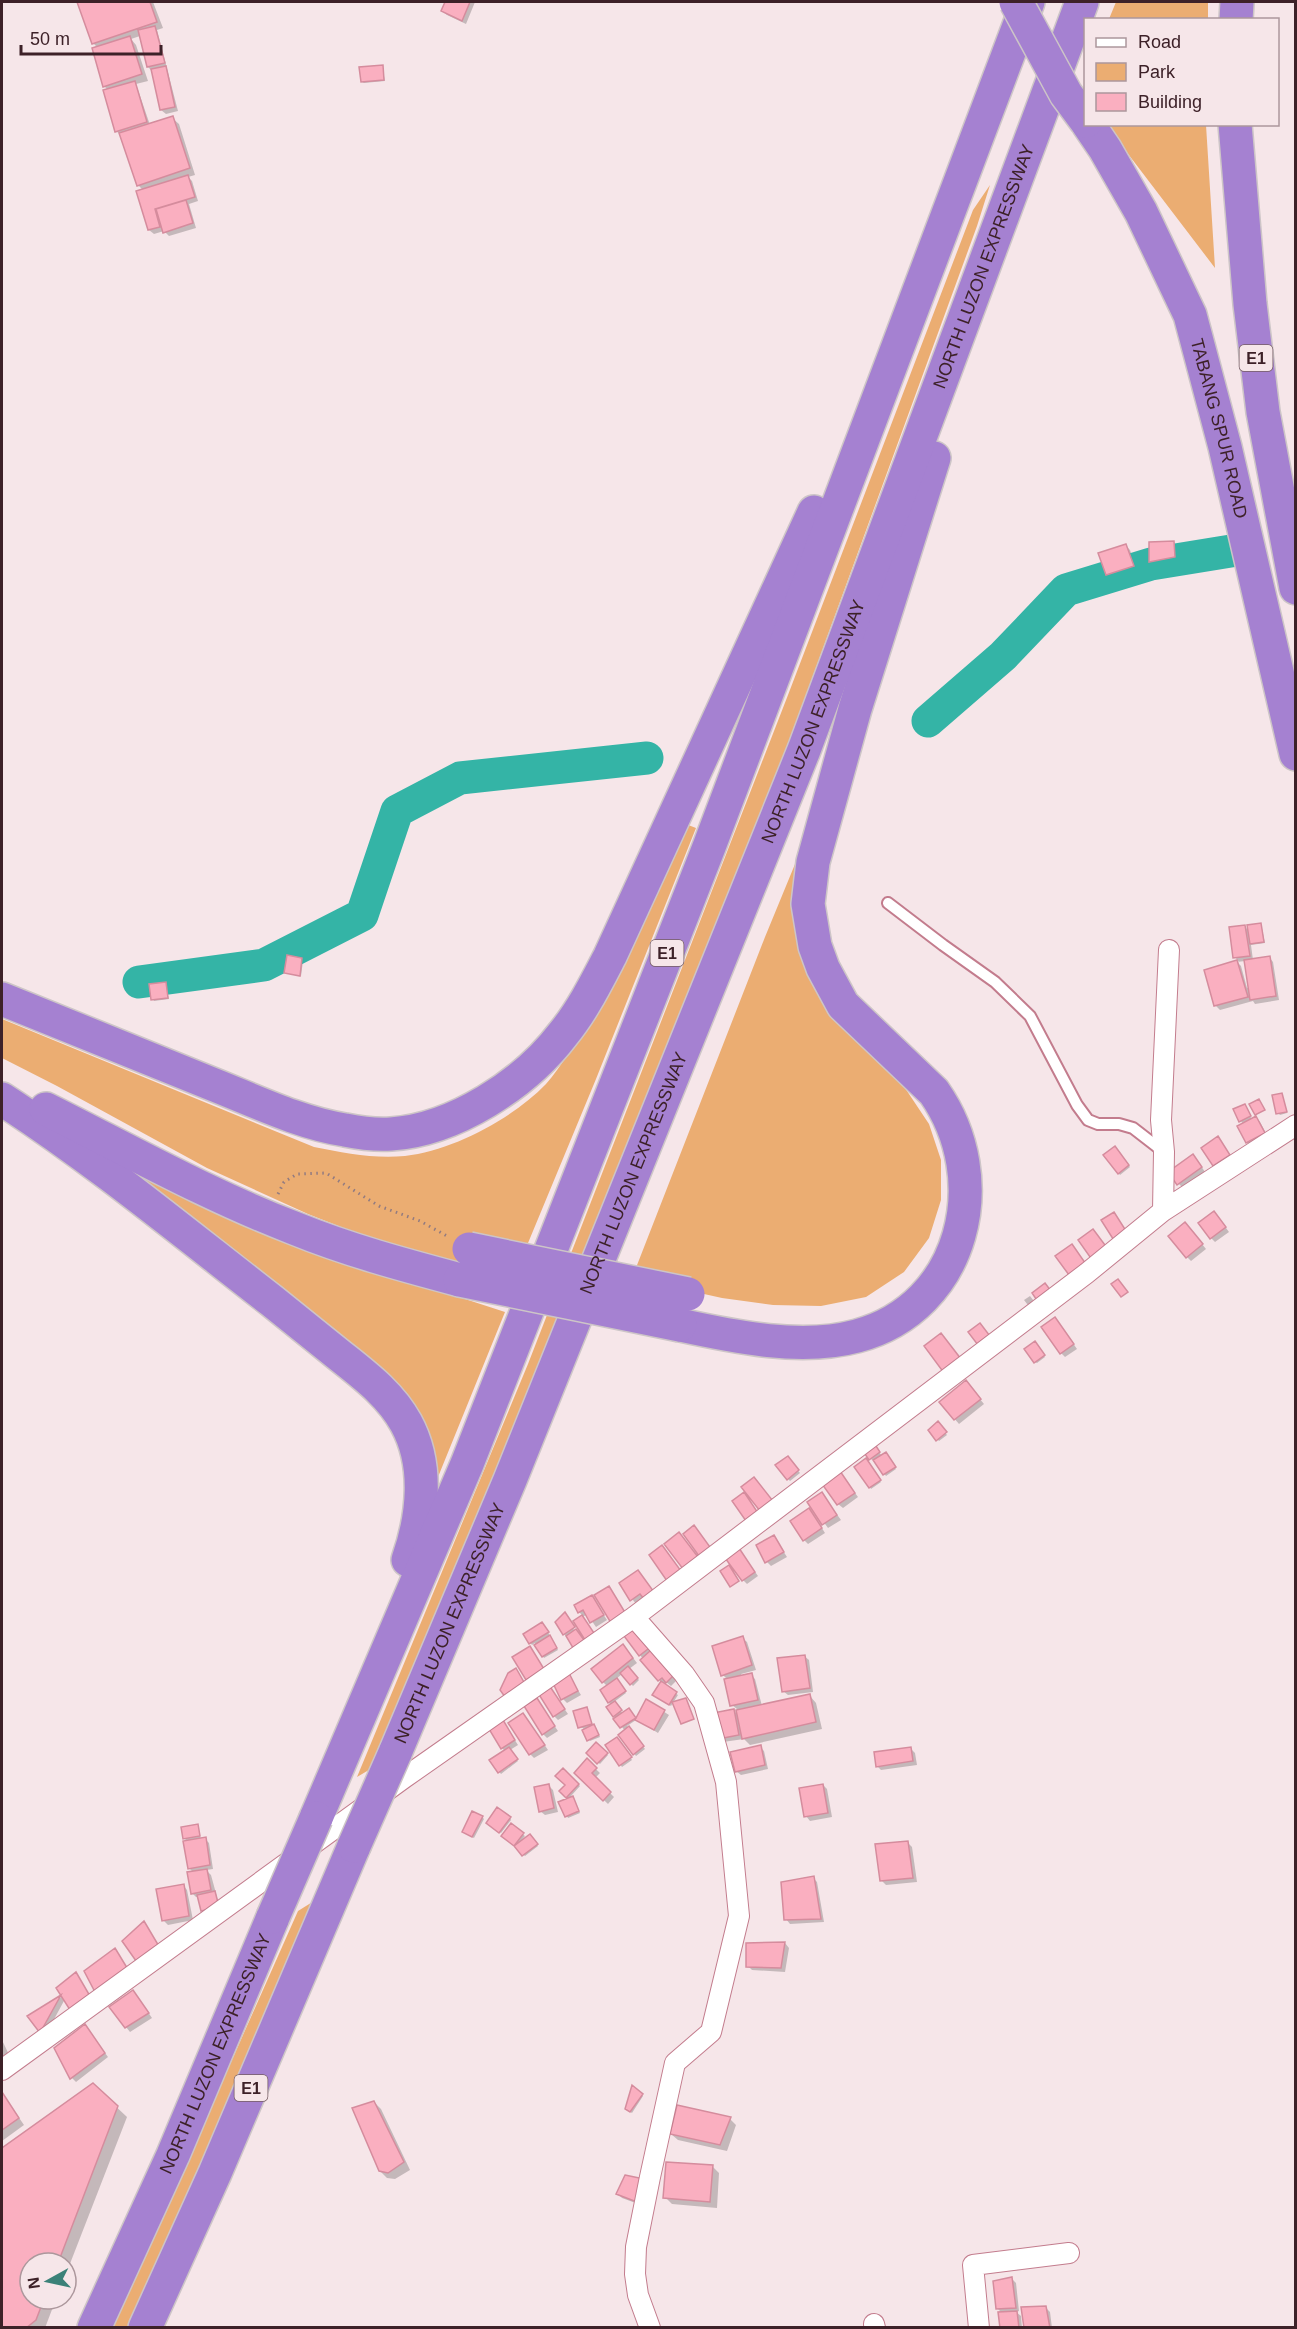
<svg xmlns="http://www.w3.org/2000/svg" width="1297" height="2329" font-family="Arial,sans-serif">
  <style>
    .green { fill: #ebad72 }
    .shadow { fill: #0003; fill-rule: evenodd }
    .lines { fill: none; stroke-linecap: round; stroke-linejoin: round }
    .river { stroke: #34b4a6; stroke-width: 33 }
    .building { fill: #faafc0; stroke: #d58c9d; stroke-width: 1.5 }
    .lane-casing { stroke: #c37c8d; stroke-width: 14 }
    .street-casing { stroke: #c37c8d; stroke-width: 22 }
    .highway-casing { stroke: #cdc5c7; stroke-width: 36 }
    .path { stroke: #927b80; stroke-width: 3; stroke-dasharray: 1.5 4.5; stroke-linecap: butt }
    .lane { stroke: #fff; stroke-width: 10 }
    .street { stroke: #fff; stroke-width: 20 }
    .highway { stroke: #a581d1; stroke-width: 33 }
    .highway-bridge-casing { stroke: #cdc5c7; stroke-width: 36; stroke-linecap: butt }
    .highway-bridge { stroke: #a581d1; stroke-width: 33 }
    .labels { text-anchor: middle; stroke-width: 4.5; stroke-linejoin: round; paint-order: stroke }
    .shield { fill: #f6e6e9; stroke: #745c62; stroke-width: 1.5 }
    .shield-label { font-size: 16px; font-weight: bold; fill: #3d2128 }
    .street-label { font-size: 18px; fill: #3d2128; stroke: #f6e6e9 }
  </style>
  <rect width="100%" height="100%" fill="#f6e6e9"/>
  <path class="green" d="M1116 2H1208V19H1109Z
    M1106 125H1206L1215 268Z
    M990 185 977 226 771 791 379 1764 357 1777 528 1364 788 695 973 210Z
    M683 823 696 828 596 1079 516 1272 457 1264 394 1248 308 1214 207 1168 57 1086 2 1058V1019L314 1147C344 1153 374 1159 405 1156 454 1150 512 1119 546 1084 561 1067 573 1046 584 1027Z
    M800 852 797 897 868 1048 905 1088 929 1124 941 1160V1200L929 1238 904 1272 866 1297 821 1306 773 1305 722 1298 632 1278 765 937Z
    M108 1148 428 1287 505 1312 438 1477 433 1476 430 1458Z
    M322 1896 129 2327 113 2328 298 1911Z"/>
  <path class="shadow" d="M79 2H153L163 28 157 30 178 111 166 114 161 110 152 71 148 67 140 36 131 39 136 45 148 81 136 84 150 125 172 118 179 124 195 175 188 177 192 181 198 201 189 204 196 228 169 236 164 231 154 234 149 230 143 190 138 185 121 135 116 131 108 90 104 86 98 48 93 43Z
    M446 2H475L466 24 447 15 442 11Z
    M382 66 385 81 364 83 362 82Z
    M1173 542 1178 547 1179 561 1155 565 1151 561Z
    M1126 546 1130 550 1137 570 1111 578 1107 574Z
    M1261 924 1265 943 1251 945 1253 960 1269 957 1273 962 1279 1000 1255 1004 1253 1001 1220 1010 1216 1006 1206 971 1239 962 1235 957 1245 927 1250 932ZM1245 961 1249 987 1247 988 1241 966 1237 962Z
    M302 959 303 961 301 976 286 973Z
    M165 983 169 999 154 1001 153 999Z
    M1282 1095 1287 1113 1280 1115 1278 1113Z
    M1246 1107 1252 1120 1256 1117 1260 1122 1268 1137 1251 1146 1247 1142 1243 1124 1241 1121Z
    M1218 1138 1233 1159 1218 1169 1214 1165Z
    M1115 1148 1130 1167 1120 1175 1106 1156Z
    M1197 1160 1205 1172 1183 1188 1179 1184Z
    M1218 1217 1229 1232 1215 1242 1211 1238Z
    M1189 1228 1206 1249 1191 1261 1187 1257Z
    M1030 1296 1040 1309 1034 1313 1024 1300Z
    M1059 1323 1077 1349 1065 1357 1061 1353Z
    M1037 1345 1045 1357 1037 1363 1035 1362Z
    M970 1387 984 1404 959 1424 941 1403Z
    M938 1424 947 1435 939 1441 930 1430Z
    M875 1447 882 1456 887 1455 896 1469 886 1476 874 1459 872 1460 865 1451Z
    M787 1458 800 1473 790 1481 777 1466Z
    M867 1462 881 1482 871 1489 870 1487Z
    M844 1478 858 1497 843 1508 838 1504Z
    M822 1494 841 1520 828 1528 810 1503Z
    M813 1514 825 1533 808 1544 804 1540Z
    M774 1537 787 1557 771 1566 767 1562Z
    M743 1555 758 1576 747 1584 743 1580Z
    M638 1572 657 1597 636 1604 621 1584Z
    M591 1596 607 1620 596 1627 587 1614 583 1617 595 1636 575 1621 583 1616 579 1612Z
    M565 1614 574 1630 584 1643 574 1647 564 1634 557 1623Z
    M544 1625 558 1650 544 1658 535 1643 532 1645 525 1635Z
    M642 1631 652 1653 676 1681 671 1686 666 1682 663 1685 678 1695 671 1706 656 1696 662 1683 640 1655Z
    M742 1638 747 1642 756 1670 741 1674 742 1677 751 1675 755 1679 762 1706 810 1696 816 1703 822 1729 750 1745 744 1739 723 1742 719 1738 733 1710 739 1716 737 1709 732 1705 728 1680 723 1675Z
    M627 1650 637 1663 629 1669 639 1680 633 1686 622 1674 616 1679 626 1693 614 1702 623 1714 630 1712 636 1720 627 1726 645 1749 636 1756 620 1735 625 1731 614 1716 609 1702 608 1687 603 1682Z
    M804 1656 809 1660 813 1692 788 1695 783 1691Z
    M568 1674 581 1695 567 1703 563 1699Z
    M549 1687 568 1714 558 1720 554 1716Z
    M537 1700 558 1731 547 1738 543 1734Z
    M647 1701 669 1715 658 1733 637 1720Z
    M586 1709 592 1732 594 1726 600 1737 590 1741 583 1728 579 1727Z
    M527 1719 548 1750 534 1758 530 1754Z
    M503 1722 518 1745 510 1750 518 1761 501 1774 491 1761 505 1751 502 1748Z
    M619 1740 632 1760 622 1767 607 1746Z
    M596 1744 608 1755 600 1764 588 1753Z
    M760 1747 764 1751 768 1769 741 1775 736 1771Z
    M911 1749 915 1753 917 1765 881 1770 877 1766Z
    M587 1761 600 1773 595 1778 614 1797 608 1804 576 1773Z
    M563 1770 580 1786 571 1796 580 1813 568 1818 560 1803 569 1799 561 1791 567 1785Z
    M548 1785 553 1790 558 1812 545 1815 540 1811Z
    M823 1785 827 1789 832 1817 810 1821 806 1816Z
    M482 1817 484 1819 474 1838 466 1834Z
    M510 1818 511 1820 501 1833 489 1824Z
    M511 1825 525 1836 520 1842 530 1836 538 1846 525 1856 503 1836Z
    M197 1826 201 1839H205L209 1843 213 1869 206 1870 211 1875 220 1908 204 1912 199 1897H196L192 1893 194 1873 189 1868 187 1841 184 1838Z
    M908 1843 912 1847 917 1882 886 1885 882 1881Z
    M813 1878 817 1882 824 1922 790 1924 786 1919Z
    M183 1885 187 1890 193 1920 168 1925 164 1921 158 1890Z
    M785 1943 789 1948 785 1972 752 1970 748 1966Z
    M76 1974 97 2007 65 1999 45 2036 29 2016 63 1996Z
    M137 1996 152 2018 130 2032 111 2008Z
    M85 2026 108 2057 76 2082 72 2078Z
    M2 2040 12 2061 2 2066Z
    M93 2085 127 2117 66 2274V2263H30V2299H56L45 2328H2V2150Z
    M633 2088 643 2096 632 2113 628 2110Z
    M2 2093 24 2125 2 2141Z
    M374 2102 381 2109 410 2170 395 2179 387 2178 380 2171Z
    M730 2119 736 2125 727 2151 678 2140 671 2134Z
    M712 2166 719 2173 717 2208 672 2204 665 2197Z
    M652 2186 641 2205 622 2198 618 2194Z
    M1012 2279 1016 2283 1019 2311 1016 2312 1021 2316 1022 2328H1001L1002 2313 998 2309Z
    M1046 2308 1050 2312 1052 2328H1026Z"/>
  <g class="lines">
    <path class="river" d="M928 721 1003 656 1066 590 1151 564 1237 550
      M139 982 264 965 362 915 397 811 460 778 647 758"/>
  </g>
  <path class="building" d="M77 2H150L157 22 92 44Z
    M445 2H470L462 21 441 11Z
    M155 26 165 63 147 67 138 30Z
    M130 36 142 74 103 87 92 48Z
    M383 65 384 80 361 82 359 67Z
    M166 66 175 107 160 110 151 69Z
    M135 81 147 122 115 132 103 90Z
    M173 116 190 168 137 186 119 133Z
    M188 175 195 197 155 209 160 227 148 230 136 191Z
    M186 200 193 223 163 233 156 209Z
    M1174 541 1175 557 1149 562V542Z
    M1126 544 1134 566 1106 575 1098 553Z
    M1261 923 1264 942 1250 944 1247 925Z
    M1245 925 1250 956 1233 958 1229 927Z
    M287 955 302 958 300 976 284 973Z
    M1270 956 1276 996 1250 1000 1244 960Z
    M1237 960 1248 997 1214 1006 1204 970Z
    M166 982 168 998 151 1000 149 984Z
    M1282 1093 1287 1112 1276 1114 1272 1095Z
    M1259 1099 1265 1110 1255 1115 1249 1104Z
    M1245 1104 1251 1116 1239 1122 1233 1109Z
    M1256 1116 1265 1133 1246 1143 1237 1126Z
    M1218 1136 1230 1155 1213 1166 1201 1148Z
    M1115 1146 1129 1165 1118 1174 1103 1155Z
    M1193 1154 1202 1167 1177 1185 1168 1172Z
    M1214 1211 1226 1227 1210 1239 1198 1223Z
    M1114 1212 1128 1234 1115 1242 1101 1220Z
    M1185 1222 1203 1244 1186 1258 1168 1236Z
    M1093 1229 1111 1253 1095 1264 1078 1240Z
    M1072 1244 1088 1267 1072 1279 1055 1256Z
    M1118 1279 1128 1292 1121 1297 1111 1284Z
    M1045 1283 1054 1295 1040 1305 1032 1293Z
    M1055 1317 1074 1344 1060 1354 1041 1327Z
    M980 1323 993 1340 981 1349 968 1332Z
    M941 1333 961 1359 944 1373 924 1346Z
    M1035 1341 1045 1355 1034 1363 1024 1349Z
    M966 1380 981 1399 954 1420 939 1402Z
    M938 1421 947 1432 936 1441 928 1430Z
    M874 1443 880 1452 869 1460 863 1451Z
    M886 1452 896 1467 883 1475 873 1460Z
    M788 1456 799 1470 787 1480 775 1465Z
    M866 1458 881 1480 869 1488 854 1467Z
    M840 1471 855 1493 837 1505 822 1484Z
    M754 1477 773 1501 760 1511 741 1487Z
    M744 1492 758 1513 746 1521 732 1501Z
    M822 1492 837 1515 822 1525 807 1502Z
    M809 1508 822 1528 803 1541 790 1521Z
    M694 1525 710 1547 699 1556 683 1534Z
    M679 1532 698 1557 683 1569 664 1544Z
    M774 1535 784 1552 765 1563 756 1545Z
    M662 1545 681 1571 667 1581 649 1555Z
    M739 1548 755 1572 742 1581 725 1558Z
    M729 1565 739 1581 730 1587 720 1571Z
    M638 1570 654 1592 644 1599 640 1594 630 1601 619 1583Z
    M609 1586 626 1614 611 1623 594 1595Z
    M592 1595 604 1615 590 1623 583 1610 578 1613 574 1605Z
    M565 1612 575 1627 563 1635 555 1622Z
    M582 1615 594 1633 585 1640 573 1621Z
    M542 1622 549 1632 529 1644 523 1634Z
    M638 1625 653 1645 639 1656 624 1636Z
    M576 1629 584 1640 573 1648 566 1636Z
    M550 1635 557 1648 542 1657 534 1645Z
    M743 1636 752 1665 721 1676 712 1646Z
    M623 1644 633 1658 602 1683 591 1669Z
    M530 1646 544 1669 526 1680 512 1657Z
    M651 1650 673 1676 666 1683 662 1678 658 1681 640 1660Z
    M805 1655 810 1688 782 1692 777 1658Z
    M628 1666 638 1678 630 1685 620 1673Z
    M516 1668 525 1684 505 1697 500 1690 508 1673Z
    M569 1673 578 1691 561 1700 552 1681Z
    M752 1673 758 1700 730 1706 724 1679Z
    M617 1678 626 1691 608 1703 600 1690Z
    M661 1681 677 1692 669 1705 652 1695Z
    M549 1685 565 1709 553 1717 538 1693Z
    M810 1694 816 1722 742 1739 736 1710Z
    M537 1698 555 1726 542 1735 524 1706Z
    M686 1698 694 1719 681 1724 672 1702Z
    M646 1699 665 1710 654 1730 635 1720Z
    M615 1701 622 1710 613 1717 606 1707Z
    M587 1707 592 1724 578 1728 573 1711Z
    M629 1708 636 1718 620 1728 613 1719Z
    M734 1709 739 1735 718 1739 713 1713Z
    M523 1713 545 1745 529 1755 508 1723Z
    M503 1720 515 1740 501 1749 489 1729Z
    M594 1724 599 1735 587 1741 582 1730Z
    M629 1726 644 1746 633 1755 618 1735Z
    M617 1737 632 1757 619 1766 605 1745Z
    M596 1742 608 1753 597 1764 586 1753Z
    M761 1745 765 1765 735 1772 730 1752Z
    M509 1747 518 1759 498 1773 489 1760Z
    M911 1747 913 1761 876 1767 874 1752Z
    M587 1758 597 1768 592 1773 611 1792 603 1801 574 1773Z
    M563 1768 579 1784 566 1798 559 1791 565 1785 555 1776Z
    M549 1784 554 1808 539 1812 534 1787Z
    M823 1784 828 1813 804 1817 799 1788Z
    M573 1796 579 1811 565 1817 558 1802Z
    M497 1807 511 1817 499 1833 486 1823Z
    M472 1811 483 1816 472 1837 462 1832Z
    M511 1823 524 1833 514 1846 501 1836Z
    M198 1824 200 1836 183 1839 181 1827Z
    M530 1834 538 1844 522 1856 514 1846Z
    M206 1837 210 1865 188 1869 183 1841Z
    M908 1841 913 1878 880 1881 875 1844Z
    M207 1869 211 1890 191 1894 187 1872Z
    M814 1876 821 1919 784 1920 781 1882Z
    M184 1884 189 1916 162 1921 156 1889Z
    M215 1891 219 1907 201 1911 197 1895Z
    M144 1921 163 1953 141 1968 122 1941Z
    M785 1942 781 1968 746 1967V1943Z
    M115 1948 132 1976 95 1992 84 1971Z
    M76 1972 94 2003 72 2013 56 1988Z
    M133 1990 149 2013 125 2028 109 2007Z
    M61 1995 40 2033 27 2016Z
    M85 2024 105 2053 70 2079 54 2048Z
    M93 2083 118 2106 58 2263H30V2299H44L36 2320 26 2328H2V2148Z
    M632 2085 643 2094 630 2112 625 2109Z
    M2 2092 19 2118 2 2130Z
    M374 2101 404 2162 388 2173 379 2171 352 2108Z
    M677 2105 731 2117 720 2145 670 2134Z
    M666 2162 713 2165 710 2202 663 2198Z
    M625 2175 649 2180 637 2202 616 2194Z
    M1012 2277 1016 2308 996 2309 993 2281Z
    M1046 2306 1050 2328H1024L1021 2307Z
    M1017 2311 1019 2328H1000L998 2312Z"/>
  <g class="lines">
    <defs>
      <path id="lane" d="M888 903 943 945 995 982 1030 1016 1077 1105 1088 1120 1098 1124H1119L1133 1128 1164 1152"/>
      <path id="street" d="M1163 1211 1164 1152 1161 1120 1169 950
        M634 1617 684 1674 704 1703 726 1782 739 1916 711 2032 675 2063 650 2177 636 2247 635 2274 638 2295 650 2328
        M2 2070 404 1778 634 1617 1087 1273 1163 1211 1296 1125
        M874 2324 875 2328
        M979 2328 973 2265 1069 2253"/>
      <g id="highway">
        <path d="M1236 20 1237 2"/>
        <path id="s1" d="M1088 124 1105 149 1141 212 1190 315 1225 447 1296 754"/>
        <path d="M1235 124 1250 304 1263 412 1296 588"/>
        <path d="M2 999C72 1027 142 1056 212 1084 255 1101 300 1123 345 1130 360 1133 376 1135 391 1134 454 1130 525 1084 563 1034 582 1011 596 983 610 956L814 512"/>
        <path d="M2 1099C96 1160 183 1232 272 1301 294 1319 317 1337 339 1355 364 1375 390 1394 406 1423 429 1465 423 1517 408 1560"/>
        <path d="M46 1109C128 1150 208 1195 294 1228 348 1250 404 1265 460 1280"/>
        <path d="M680 1325C735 1337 802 1351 857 1336 965 1307 995 1179 934 1092L843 1005 823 968 815 946 808 904 813 862 855 709 934 458"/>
        <path id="s2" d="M395 1753 510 1480 804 750 1082 2"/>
        <path d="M316 1818 467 1464 709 847 1028 2"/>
        <path id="s3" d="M94 2328 173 2155 273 1917"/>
        <path d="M145 2328 215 2173 354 1846"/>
      </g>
    </defs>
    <use href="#lane" class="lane-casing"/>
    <use href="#street" class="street-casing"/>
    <use href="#highway" class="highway-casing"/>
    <path class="path" d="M278 1194 284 1182 297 1174 326 1173 379 1206 420 1221 447 1236"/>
    <use href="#lane" class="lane"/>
    <use href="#street" class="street"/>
    <use href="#highway" class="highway"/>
    <defs>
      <path id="highway-bridge" d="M1016 2 1066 94 1086 121
        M469 1249 688 1294
        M460 1280 680 1325
        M354 1846 395 1753
        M273 1917 316 1818"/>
    </defs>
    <use href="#highway-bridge" class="highway-bridge-casing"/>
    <use href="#highway-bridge" class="highway-bridge"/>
  </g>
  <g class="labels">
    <g class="shield">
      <rect x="1239.5" y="345" width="33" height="26" rx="4.5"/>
      <rect x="650.5" y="940" width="33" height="26" rx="4.5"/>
      <rect x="234.5" y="2075" width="33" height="26" rx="4.5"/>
    </g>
    <g class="shield-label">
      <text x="1256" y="364">E1</text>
      <text x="667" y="959">E1</text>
      <text x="251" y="2094">E1</text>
    </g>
    <g class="street-label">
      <text dy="6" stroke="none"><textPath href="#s2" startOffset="1599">NORTH LUZON EXPRESSWAY</textPath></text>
      <text dy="6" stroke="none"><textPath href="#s1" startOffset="334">TABANG SPUR ROAD</textPath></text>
      <text dy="6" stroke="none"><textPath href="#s2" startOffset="1113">NORTH LUZON EXPRESSWAY</textPath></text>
      <text dy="6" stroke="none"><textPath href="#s2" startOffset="627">NORTH LUZON EXPRESSWAY</textPath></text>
      <text dy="6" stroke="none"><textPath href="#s2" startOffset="141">NORTH LUZON EXPRESSWAY</textPath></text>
      <text dy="6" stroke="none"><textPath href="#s3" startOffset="300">NORTH LUZON EXPRESSWAY</textPath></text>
    </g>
  </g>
  <rect width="1297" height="2329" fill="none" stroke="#3d2128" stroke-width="6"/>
  <rect x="1084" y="18" width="195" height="108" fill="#f6e6e9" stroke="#ac979c" stroke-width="1.5"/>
  <rect x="1096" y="38" width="30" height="9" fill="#ffffff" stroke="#ac979c" stroke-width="1.5"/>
  <text x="1138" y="48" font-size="18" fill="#3d2128">Road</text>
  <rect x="1096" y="63" width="30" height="18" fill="#ebad72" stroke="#ac979c" stroke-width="1.5"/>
  <text x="1138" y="78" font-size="18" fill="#3d2128">Park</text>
  <rect x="1096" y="93" width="30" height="18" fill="#faafc0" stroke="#ac979c" stroke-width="1.5"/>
  <text x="1138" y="108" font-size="18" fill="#3d2128">Building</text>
  <g transform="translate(48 2281) rotate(262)"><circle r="28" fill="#f6e6e9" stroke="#ac979c" stroke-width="1.5"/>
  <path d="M0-4.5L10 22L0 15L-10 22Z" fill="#3b8178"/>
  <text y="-9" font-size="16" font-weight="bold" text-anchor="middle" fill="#3d2128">N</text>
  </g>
  <path d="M21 45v9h140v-9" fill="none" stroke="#3d2128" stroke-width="3"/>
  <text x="30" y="45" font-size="18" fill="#3d2128" stroke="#f6e6e9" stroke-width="4.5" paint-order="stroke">50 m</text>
</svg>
